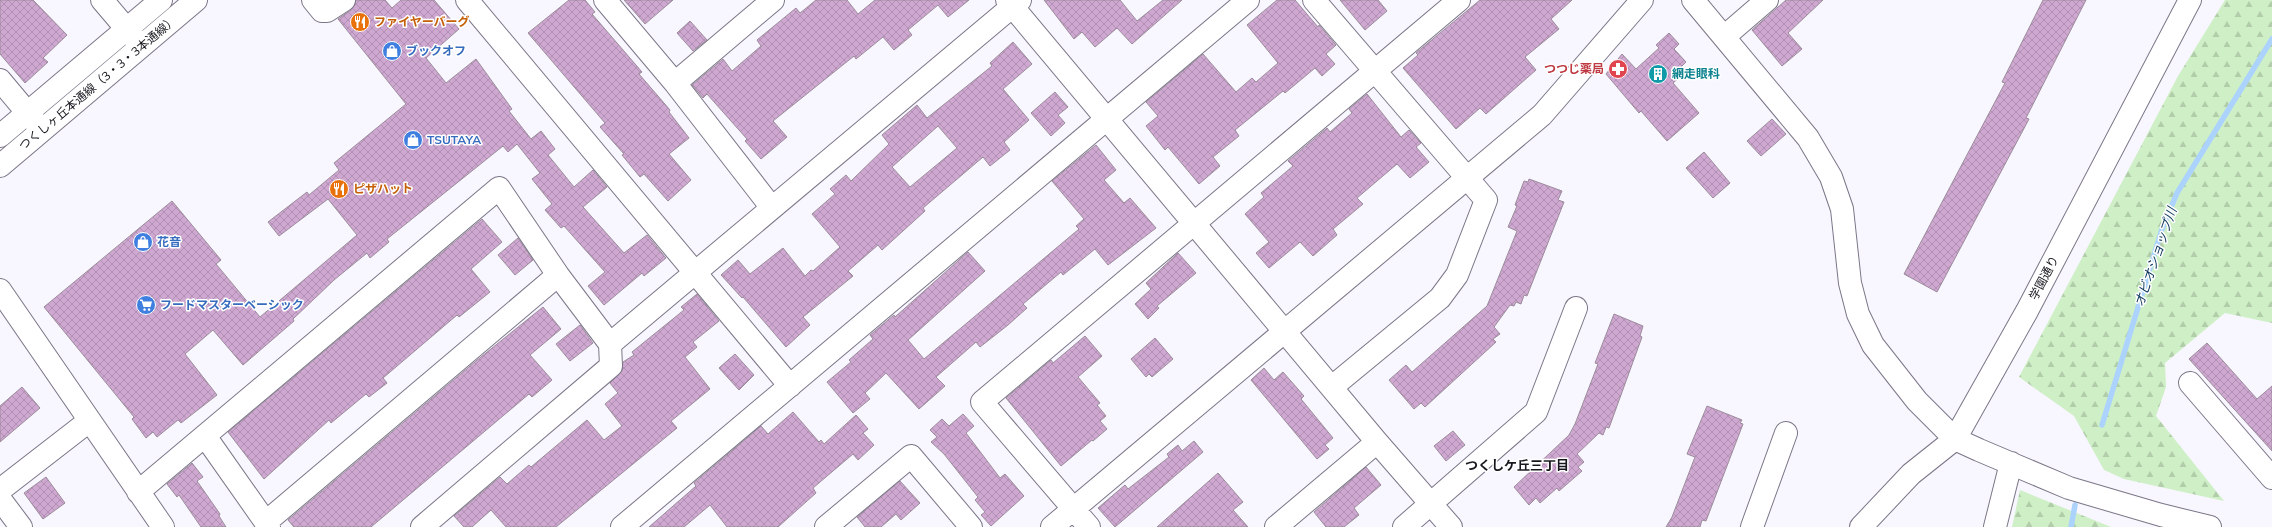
<svg xmlns="http://www.w3.org/2000/svg" width="2272" height="527" font-family="Mulish,'Noto Sans JP',sans-serif">
  <style>
    .forest { fill: url(#forest-firs) }
    .lines { fill: none; stroke-linecap: round; stroke-linejoin: round }
    .stream { stroke: #acd3fd; stroke-width: 5.5 }
    .building { fill: url(#building-cross-hatch); stroke: #9b8c9b; fill-rule: evenodd }
    .minor-casing { stroke: #7c7688; stroke-width: 24 }
    .minor { stroke: #fff; stroke-width: 22 }
    .labels { text-anchor: middle; stroke-width: 3; stroke-linejoin: round; paint-order: stroke }
    .food-label { font-size: 12px; font-weight: bold; fill: #c56008; stroke: #fff; text-anchor: start }
    .shop-label { font-size: 12px; font-weight: bold; fill: #366cbe; stroke: #fff; text-anchor: start }
    .health-label { font-size: 12px; font-weight: bold; fill: #be3a42; stroke: #fff; text-anchor: end }
    .culture-label { font-size: 12px; font-weight: bold; fill: #0d838f; stroke: #fff; text-anchor: start }
    .street-label { font-size: 12px; fill: #18161d; stroke: #fff }
    .water-label { font-size: 13px; font-style: italic; fill: #103a60; stroke: #fff }
    .neighbourhood-label { font-size: 13px; font-weight: bold; fill: #18161d; stroke: #fff }
  </style>
  <defs>
    <pattern id="forest-firs" width="22" height="20" patternUnits="userSpaceOnUse"><rect width="22" height="20" fill="#cff0c6"/><path d="M5 1l3.5 6h-7zM16 11l3.5 6h-7z" fill="#b1cdaa"/></pattern>
    <pattern id="building-cross-hatch" width="8" height="8" patternUnits="userSpaceOnUse"><rect width="8" height="8" fill="#cfa8d1"/><path d="M0 0l8 8M0 8l8-8" fill="none" stroke="#b190b3"/></pattern>
  </defs>
  <rect width="100%" height="100%" fill="#f8f6fe"/>
  <path class="forest" d="M2225 0H2272V323L2225 313 2165 363 2166 387 2156 416 2224 501 2124 479 2104 470 2074 416 2019 377 2178 76Z
    M2020 490 2111 527H2012Z"/>
  <g class="lines">
    <path class="stream" d="M2102 425 2162 229 2177 193 2272 39
      M2071 527 2075 505"/>
  </g>
  <path class="building" d="M0 0H33L67 35 43 58 48 62 25 83 0 54Z
    M356 0H385L392 8 401 0H434L459 29 426 58 446 83 476 59 512 109 509 111 531 139 541 131 555 149 548 155 574 187 593 170 607 187 583 207 624 253 647 235 666 258 644 276 642 273 604 305 588 286 605 272 564 226 561 228 545 210 552 204 532 179 540 173 517 144 508 152 503 146 387 239 389 242 370 258 367 253 334 280 293 319 294 321 243 365 213 330 185 354 217 395 181 423 178 420 157 437 153 432 146 438 132 419 134 417 44 307 172 201 221 260 216 264 260 317 357 235 328 199 279 236 268 222 307 192 309 195 339 170 334 163 406 104 338 19 351 10Z
    M569 0H585L595 12 592 14 642 72 639 74 670 110 669 112 689 138 669 154 691 180 668 201 644 174 640 177 622 155 624 154 600 127 605 123 528 33Z
    M624 0H673L645 24Z
    M816 0H847L858 14 875 0H969L948 17 938 5 908 30 912 35 894 50 883 37 856 59 854 56 773 121 787 137 761 159 745 141 747 139 707 94 703 98 692 85 723 59 732 71 761 46 757 40 796 8 800 13Z
    M1044 0H1120L1137 21 1163 0H1182L1132 44 1117 28 1095 47 1082 32 1074 39Z
    M1277 0H1295L1318 27 1319 25 1336 45 1326 54 1335 64 1322 76 1315 68 1285 93 1283 91 1235 130 1239 136 1213 157 1220 166 1199 184 1168 147 1165 150 1146 126 1158 116 1146 102 1203 54 1236 92 1252 78 1256 82 1278 63 1247 25Z
    M1340 0H1378L1387 11 1365 30Z
    M1480 0H1572L1551 19 1559 29 1525 57 1536 70 1486 114 1480 108 1456 129 1403 68 1418 55 1416 53Z
    M1786 0H1823L1788 33 1802 49 1782 66 1752 30Z
    M2043 0H2086L2026 118 2029 119 1937 292 1904 274 2005 83 2002 82Z
    M690 21 707 40 693 51 677 33Z
    M1669 33 1679 44 1674 49 1686 62 1676 72 1680 77 1673 83 1699 113 1667 141 1641 111 1639 113 1606 74 1622 54 1636 69 1659 48 1656 45Z
    M1013 42 1032 64 1003 89 1029 120 1004 142 1010 150 990 166 983 157 923 208 925 211 882 250 878 245 848 271 853 276 803 317 810 325 786 347 743 297 742 298 721 275 738 260 750 274 783 248 805 276 811 270 813 271 840 247 812 214 835 194 830 189 846 175 851 181 889 144 882 135 917 105 927 118 992 66 990 63ZM938 126 957 148 910 187 892 167Z
    M1055 92 1068 107 1058 115 1065 123 1051 136 1031 113Z
    M1367 94 1401 137 1409 130 1421 143 1416 147 1429 162 1410 178 1397 164 1357 198 1363 204 1333 229 1337 235 1313 256 1300 242 1269 268 1256 253 1269 242 1245 214 1264 197 1261 193 1293 166 1288 161 1327 128 1330 132 1352 113 1349 109Z
    M1772 119 1786 134 1761 156 1747 141Z
    M1096 145 1116 170 1104 180 1124 203 1130 198 1156 228 1108 265 1095 249 1063 275 1061 272 1023 304 1027 308 1008 325 980 347 976 342 936 377 945 386 919 409 886 373 865 393 870 399 853 413 827 382 851 362 849 360 873 339 870 335 894 315 895 317 968 252 985 271 908 340 924 359 1079 229 1076 226 1084 219 1052 181Z
    M1704 152 1730 183 1713 198 1686 168Z
    M1529 179 1562 191 1558 200 1564 202 1527 296 1524 295 1521 304 1516 302 1514 306 1510 305 1494 327 1500 334 1493 339 1496 342 1425 407 1421 403 1414 409 1389 380 1406 365 1412 372 1487 306 1517 231 1508 227 1517 206 1515 205 1524 181 1528 182Z
    M482 219 502 242 471 269 490 292 459 317 457 315 383 378 387 383 369 397 366 394 331 423 329 420 264 479 228 432Z
    M518 238 533 260 515 275 498 255Z
    M1178 253 1196 273 1157 306 1159 308 1148 319 1135 304 1151 289 1146 283Z
    M697 294 719 321 693 342 697 347 685 357 710 389 671 421 677 428 556 527H506L491 510 472 527H464L454 516 500 477 507 484 529 465 531 467 587 420 604 440 622 426 605 404 618 393 610 383 622 371 623 362 634 355 632 352 684 310 681 307Z
    M543 307 561 329 530 355 552 380 532 397 529 394 371 527H294L288 520 476 361Z
    M1614 314 1643 326 1640 336 1642 337 1609 428 1606 427 1603 435 1599 433 1577 454 1584 462 1578 467 1582 471 1559 491 1557 488 1540 503 1536 498 1529 505 1514 487 1569 435 1575 424 1598 364 1595 363Z
    M580 325 593 343 570 361 556 344Z
    M1085 336 1102 356 1078 377 1100 403 1097 405 1106 416 1100 421 1107 429 1093 441 1092 440 1061 466 1006 398 1051 360 1053 363Z
    M1155 338 1173 359 1152 377 1149 374 1146 377 1131 359Z
    M2207 343 2257 399 2272 386V451L2189 359Z
    M735 354 754 375 739 390 719 368Z
    M1264 368 1274 380 1283 372 1304 396 1301 399 1333 438 1325 445 1329 449 1317 459 1251 380Z
    M22 387 40 408 0 442V406Z
    M1707 406 1742 420 1740 423 1743 424 1706 521 1702 520 1700 527H1666L1672 517 1695 457 1687 454Z
    M793 412 819 442 821 440 824 444 856 415 868 429 863 433 874 445 858 460 853 454 813 488 816 493 778 527H727L710 505 684 527H649L696 486 694 483 761 426 768 434Z
    M963 414 974 426 966 433 1000 478 1005 474 1024 496 991 526 981 515 985 512 975 500 978 497 944 454 931 442 937 437 930 430 942 419 949 426Z
    M1453 431 1465 445 1446 461 1434 446Z
    M1194 441 1203 452 1115 527 1098 508 1125 485 1128 489 1169 457 1167 454 1178 445 1182 451Z
    M192 463 203 477 197 481 220 514 219 516 226 527H201L179 495 177 497 167 484Z
    M1366 467 1381 485 1354 508 1359 515 1344 527H1326L1314 512Z
    M1218 473 1243 502 1233 510 1248 527H1157Z
    M46 477 65 503 43 519 24 493Z
    M900 481 920 503 901 520 896 514 881 527H865L857 517Z"/>
  <g class="lines">
    <defs>
      <path id="minor" d="M102 0 136 40
        M313 0 322 11H327L344 0
        M467 0 790 386
        M605 0 675 83 772 208
        M1007 0 1377 442 1451 527
        M1314 0 1486 200 1457 275 1440 298 1332 387
        M1693 0 1808 138 1831 177 1842 209 1850 283 1858 314 1873 345 1917 401 1955 439 1979 450 2069 488 2161 515 2210 527
        M1724 37 1767 0
        M0 80 36 123
        M675 83 773 0
        M0 136 161 0
        M0 166 196 0
        M0 290 163 527
        M610 344 1020 0
        M2190 383 2272 478
        M205 436 269 527
        M0 490 89 421
        M138 492 499 188 558 275 610 344 611 366 422 527
        M0 499 21 527
        M266 522 558 275
        M622 527 1248 0
        M826 527 911 456 971 527
        M1052 527 1542 115 1642 0
        M1089 527 982 402 1459 0
        M1276 527 1377 442
        M1404 527 1536 412 1576 308
        M1752 527 1786 433
        M1861 527 1911 474 1955 439 2027 311 2190 0
        M1995 527 2011 463"/>
    </defs>
    <use href="#minor" class="minor-casing"/>
    <use href="#minor" class="minor"/>
  </g>
  <defs>
    <symbol id="restaurant-disc" viewBox="-11 -11 22 22"><circle r="9.5" fill="#e8710a" stroke="#fff"/><path d="M-5-6h1v4h1v-4h1v4h1v-4h1v5L-1.5 .5V6h-2V.5L-5-1ZM5-6V6H3V1.5H1.5Q1.5-4 5-6Z" fill="#fff"/></symbol>
    <symbol id="shop-disc" viewBox="-11 -11 22 22"><circle r="9.5" fill="#3f7fe0" stroke="#fff"/><path d="M-5-2.5h2.3a2.7 3.5 0 0 1 5.4 0H5L5.5 6h-11ZM-1.5-2.5h3a1.5 2.3 0 0 0-3 0Z" fill="#fff"/></symbol>
    <symbol id="pharmacy-disc" viewBox="-11 -11 22 22"><circle r="9.5" fill="#e0444e" stroke="#fff"/><path d="M-2-6h4v4h4v4h-4v4h-4v-4h-4v-4h4Z" fill="#fff"/></symbol>
    <symbol id="building-disc" viewBox="-11 -11 22 22"><circle r="9.5" fill="#0f9aa8" stroke="#fff"/><path d="M-4-6H4V6H1V3H-1V6H-4ZM-2.5-4.3h1.7v1.8h-1.7ZM.8-4.3h1.7v1.8H.8ZM-2.5-1h1.7V.8h-1.7ZM.8-1h1.7V.8H.8Z" fill="#fff"/></symbol>
    <symbol id="supermarket-disc" viewBox="-11 -11 22 22"><circle r="9.5" fill="#3f7fe0" stroke="#fff"/><path d="M-6-5.5h2.5l.6 2H6L4.5 2H-2.5L-4.4-4H-6ZM-1.5 3.2a1.3 1.3 0 1 0 .1 0ZM3 3.2a1.3 1.3 0 1 0 .1 0Z" fill="#fff"/></symbol>
  </defs>
  <g fill-rule="evenodd">
    <use href="#restaurant-disc" x="349" y="11" width="22" height="22"/>
    <use href="#shop-disc" x="381" y="40" width="22" height="22"/>
    <use href="#pharmacy-disc" x="1607" y="58" width="22" height="22"/>
    <use href="#building-disc" x="1647" y="63" width="22" height="22"/>
    <use href="#shop-disc" x="402" y="129" width="22" height="22"/>
    <use href="#restaurant-disc" x="328" y="178" width="22" height="22"/>
    <use href="#shop-disc" x="132" y="231" width="22" height="22"/>
    <use href="#supermarket-disc" x="135" y="294" width="22" height="22"/>
  </g>
  <g class="labels">
    <g class="food-label">
      <text x="374" y="26">ファイヤーバーグ</text>
      <text x="353" y="193">ピザハット</text>
    </g>
    <g class="shop-label">
      <text x="406" y="55">ブックオフ</text>
      <text x="427" y="144">TSUTAYA</text>
      <text x="157" y="246">花音</text>
      <text x="160" y="309">フードマスターベーシック</text>
    </g>
    <g class="health-label">
      <text x="1604" y="73">つつじ薬局</text>
    </g>
    <g class="culture-label">
      <text x="1672" y="78">網走眼科</text>
    </g>
    <g class="street-label">
      <text transform="translate(98 83) rotate(-40)" y="4">つくしヶ丘本通線（3・3・3本通線）</text>
      <text transform="translate(2044 278) rotate(-62)" y="4">学園通り</text>
    </g>
    <g class="water-label">
      <text transform="translate(2155 257) rotate(-71)" y="5">オビオショップ川</text>
    </g>
    <g class="neighbourhood-label">
      <text x="1517" y="470">つくしケ丘三丁目</text>
    </g>
  </g>
</svg>
